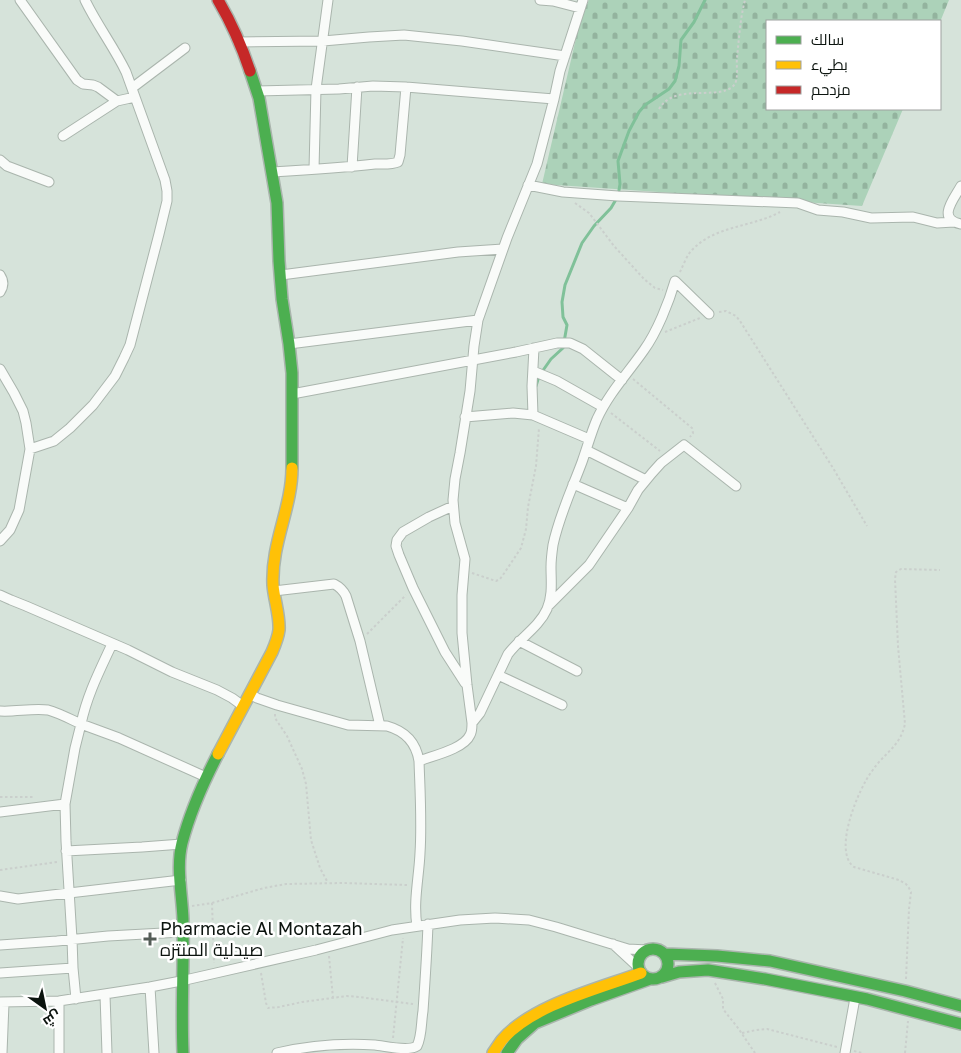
<svg xmlns="http://www.w3.org/2000/svg" width="961" height="1053" font-family="'Golos Text',Cairo,sans-serif">
  <style>
    .cemetery { fill: url(#cemetery-stones) }
    .lines { fill: none; stroke-linecap: round; stroke-linejoin: round }
    .stream { stroke: #80c199; stroke-width: 3 }
    .street-casing { stroke: #aab5ad; stroke-width: 11 }
    .fast-casing { stroke: #aab5ad; stroke-width: 14 }
    .slow-casing { stroke: #aab5ad; stroke-width: 14 }
    .jam-casing { stroke: #aab5ad; stroke-width: 14 }
    .path { stroke: #cacfcc; stroke-width: 2; stroke-dasharray: 2.5 2.5; stroke-linecap: butt }
    .street { stroke: #f9fbf9; stroke-width: 9 }
    .fast { stroke: #4caf50; stroke-width: 11 }
    .slow { stroke: #ffc107; stroke-width: 11 }
    .jam { stroke: #c62828; stroke-width: 11 }
    .poi-dot { fill: #535c56; stroke: #fff; stroke-width: 2 }
    .labels { text-anchor: middle; stroke-width: 5; stroke-linejoin: round; paint-order: stroke }
    .poi-label { font-size: 18px; fill: #0c140f; stroke: #fff; text-anchor: start }
  </style>
  <defs>
    <pattern id="cemetery-stones" width="16" height="16" patternUnits="userSpaceOnUse" patternTransform="scale(1.25)"><rect width="16" height="16" fill="#acd2b9"/><path d="M2 7V4a2 2 0 0 1 4 0v3zM10 15v-3a2 2 0 0 1 4 0v3z" fill="#93b39e"/></pattern>
  </defs>
  <rect width="100%" height="100%" fill="#d6e3da"/>
  <path class="cemetery" d="M589 0H949L940 22 767 21V109H903L862 206 542 184 581 17Z"/>
  <g class="lines">
    <path class="stream" d="M536 386 539 376 551 359 563 348 567 325 563 317 562 302 565 285 582 243 594 226 611 208 618 196 620 184 618 161 629 131 639 112 645 105 669 89 675 81 679 66 681 40 694 22 705 0"/>
    <defs>
      <path id="street" d="M20 0 77 80 83 84 93 85 98 87 117 101
        M540 0 553 1 580 8
        M238 42 323 41 369 37 404 35 462 41 565 56
        M132 88 185 48
        M257 91 339 89 373 86 406 87 554 99
        M63 136 117 101 135 97
        M0 160 7 166 49 182
        M352 167 357 87
        M314 169 316 89 328 0
        M272 172C306 170 340 168 375 164 382 164 391 165 398 162L400 155 406 87
        M528 185 563 192 618 196 798 203 818 210 843 212 871 218 913 217 937 223 954 222
        M961 186C954 199 936 219 961 224
        M0 275C4 281 4 286 0 292
        M281 275 458 252 503 249
        M289 344 478 320
        M0 369 14 393 23 411 26 423 30 449 19 510 10 530 0 541
        M533 371 557 381 603 407
        M292 394 516 352 557 343H570L583 349 622 380
        M533 415 532 386 534 348
        M465 417 513 413 533 415 589 439
        M30 449 54 441 70 428 93 405 115 376 124 358 130 345 159 234 167 201V191L165 180 126 72C114 47 97 25 85 0
        M586 450 646 480
        M573 484 628 508
        M453 506 429 517 403 532 397 540 396 546 399 555 413 588 445 652 465 683
        M274 591 334 584C340 587 343 590 346 596L360 641 380 726
        M0 595 11 600 26 606 128 650 172 672 217 690 232 698 243 706
        M548 606 589 565 628 508 638 490 652 473 661 463 684 445 736 486
        M519 641 577 671
        M112 644C100 670 87 695 81 724L119 738 206 777
        M498 675 562 705
        M250 694 257 698 277 705 348 725 387 726C405 731 416 742 419 761 420 791 422 822 420 853 419 877 413 902 417 926
        M0 711C16 712 32 708 48 710 59 713 70 719 81 724L75 748 65 804 66 841 72 939 73 968 76 999
        M472 723 480 713 508 654C520 638 539 627 547 609 553 595 551 581 551 567 551 560 552 552 553 545 559 516 572 489 582 462 587 448 591 433 597 419 609 393 628 373 644 350 657 332 669 302 675 281L709 314
        M419 761C432 756 464 749 470 735 472 732 472 727 472 723L467 685 462 633V595L465 559 455 523 453 500 455 479 460 453 470 391 474 346 478 320 507 238 537 164 554 99 560 71 583 0
        M0 812 65 804
        M66 851 142 847 182 844
        M0 896 18 899 26 898 181 880
        M613 944 639 968
        M0 945 57 941 108 936 182 932
        M0 973 73 968
        M150 987 154 1053
        M105 995 107 1053
        M59 1001V1053
        M0 1002 59 1001 150 987 181 981 316 950 392 930 460 920 495 918 529 920 556 927 628 949 647 950
        M2 1053 4 1003
        M277 1053C307 1046 343 1043 375 1045 385 1046 408 1052 417 1046 422 1036 421 1023 423 1011 425 982 427 953 428 924
        M845 1053 855 998"/>
      <path id="fast" d="M250 71 259 98 277 203 279 261 282 299 289 344 292 373V468
        M638 964a15 15 0 1 1 30 0a15 15 0 1 1-30 0Z
        M666 954 717 956 770 961 905 991 961 1006
        M662 977 679 972 708 970 765 979 867 999 961 1024
        M183 1053C181 1008 184 964 183 919 182 894 176 867 182 843 190 812 203 783 218 754
        M507 1053 517 1039 535 1023 591 1000 650 979"/>
      <path id="slow" d="M218 754 272 652C275 645 278 638 279 630 280 616 274 599 273 585 271 543 292 508 292 468
        M493 1053C496 1049 499 1044 502 1040 532 1005 598 989 641 973"/>
      <path id="jam" d="M218 0C231 22 242 47 250 71"/>
    </defs>
    <use href="#street" class="street-casing"/>
    <use href="#fast" class="fast-casing"/>
    <use href="#slow" class="slow-casing"/>
    <use href="#jam" class="jam-casing"/>
    <path class="path" d="M659 109C672 87 702 96 724 91 727 90 732 88 734 85 739 79 736 66 737 58 739 39 740 19 745 0
      M575 203 589 213 614 246 644 279 655 288 663 290
      M680 272C683 266 686 257 691 251 715 225 750 228 780 212
      M719 312 726 311 736 316 740 321 833 468 867 526
      M665 332 700 318
      M633 379 692 428 693 433 690 437
      M611 413 660 451
      M472 573 496 581 500 579 505 572 521 548 526 529 528 507 536 466 539 428
      M367 634 406 595
      M275 714V718L287 736 302 769 306 784 311 840 320 868 328 883
      M0 797H33
      M0 870 57 862
      M212 903 264 888 286 884 343 883 407 885
      M192 906 212 903 214 963
      M329 956 333 998
      M261 973 266 1003 268 1008 279 1007 302 1002 347 996 359 997 413 1004
      M906 979 909 909 911 892 909 888 906 884 899 880 854 867C832 851 859 788 872 771 884 753 900 747 905 724L898 646 895 579 896 572 901 569 940 570
      M715 983 723 999V1009L738 1028 755 1053
      M742 1033 756 1030 767 1029 837 1047
      M393 1038 403 938
      M854 1051 862 1053
      M905 1053 908 1021"/>
    <use href="#street" class="street"/>
    <use href="#fast" class="fast"/>
    <use href="#slow" class="slow"/>
    <use href="#jam" class="jam"/>
  </g>
  <path class="poi-dot" d="M147.5 931.5h5v5h5v5h-5v5h-5v-5h-5v-5h5z"/>
  <g class="labels">
    <g class="poi-label">
      <text x="160" y="935">Pharmacie Al Montazah<tspan x="160" dy="21">صيدلية المنتزه</tspan></text>
    </g>
  </g>
  <rect x="766" y="20" width="175" height="90" fill="#ffffff" stroke="#9ea19f"/>
  <rect x="776" y="36" width="25" height="8" fill="#4caf50" stroke="#9ea19f"/>
  <text x="811" y="45" font-size="15" fill="#0c140f">سالك</text>
  <rect x="776" y="61" width="25" height="8" fill="#ffc107" stroke="#9ea19f"/>
  <text x="811" y="70" font-size="15" fill="#0c140f">بطيء</text>
  <rect x="776" y="86" width="25" height="8" fill="#c62828" stroke="#9ea19f"/>
  <text x="811" y="95" font-size="15" fill="#0c140f">مزدحم</text>
  <g transform="translate(45 1008) rotate(147)" stroke="#ffffff" stroke-width="4" paint-order="stroke">
  <path d="M0-4L9 19L0 12L-9 19Z" fill="#0c140f"/>
  <text y="-8" font-size="14" font-weight="bold" text-anchor="middle" fill="#0c140f">ش</text>
  </g>
</svg>
